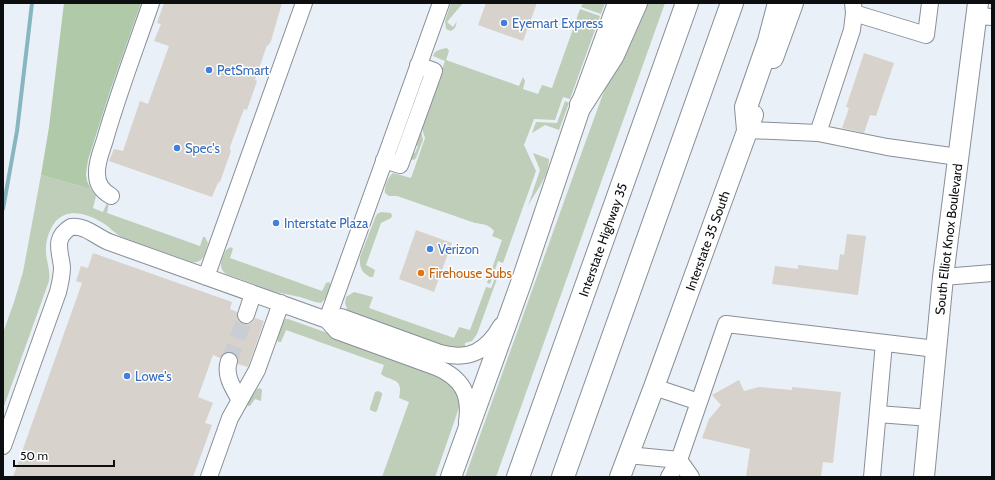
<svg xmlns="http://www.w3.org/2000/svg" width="995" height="480" font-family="Cabin,sans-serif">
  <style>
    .green { fill: #beceb9 }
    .forest { fill: #b0c9a9 }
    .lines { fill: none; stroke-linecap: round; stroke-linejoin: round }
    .stream { stroke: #87b6c0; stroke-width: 4 }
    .building { fill: #d7d2cb }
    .minor-tunnel { stroke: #c9ced4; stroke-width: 16; stroke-dasharray: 16 8; stroke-linecap: butt }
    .minor-casing { stroke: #898f96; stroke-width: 18 }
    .major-casing { stroke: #898f96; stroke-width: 22 }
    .highway-casing { stroke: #898f96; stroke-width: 24 }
    .minor { stroke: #fff; stroke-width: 16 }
    .major { stroke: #fff; stroke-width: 20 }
    .highway { stroke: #fff; stroke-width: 22 }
    .shop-dot { fill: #3f7fe0; stroke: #fff; stroke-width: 1.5 }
    .food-dot { fill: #e8710a; stroke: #fff; stroke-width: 1.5 }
    .labels { text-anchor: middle; stroke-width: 3; stroke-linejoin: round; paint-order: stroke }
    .shop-label { font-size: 13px; fill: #366cbe; stroke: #fff; text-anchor: start }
    .street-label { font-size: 13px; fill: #0c0e10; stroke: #fff }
    .food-label { font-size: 13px; fill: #c56008; stroke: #fff; text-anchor: start }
  </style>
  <rect width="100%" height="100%" fill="#eaf0f7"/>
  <path class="green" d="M451 3H463L447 22 453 27 457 21 455 28 451 31 446 29 445 21Z
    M583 3H605L601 14 581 7Z
    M643 3H665L496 477H465L584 146 603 94Z
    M580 9 600 16 570 99 563 97 555 120 534 119 524 145 536 171 503 263 498 261 490 284 487 283 502 240 492 236 494 231C489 224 482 224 475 223L397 196H389L385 193C384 187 388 177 393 173L411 178 425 138 422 129V125L445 61 433 56C435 50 441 49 447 48L449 51 446 60 519 86 523 77 525 81 523 89 538 94 542 85 552 88Z
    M565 101 569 103 559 130 545 125 532 133 536 122 557 123Z
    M421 130 423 140 416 158 414 160 410 159 409 152 415 153 418 146 412 144Z
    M533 153 549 159C549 176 536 191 528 206L540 170Z
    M41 175 91 189 96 196 93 208 103 212 107 203H109L107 213 200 246 203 237H205L208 243C205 252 204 264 192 262L122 237C115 234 110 227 103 223 88 214 68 207 55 222 50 229 46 239 46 248 45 259 51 269 49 281L3 409V333L14 302 23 272Z
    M381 212 391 213 392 216 391 218 381 223 366 265 375 270 373 277H370C362 273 359 267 360 257L375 218 377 214Z
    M231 247 233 249 230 258 322 291 326 283 329 282 331 285 326 298 321 303 315 302 300 297 276 292 226 274C217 267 222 259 226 250Z
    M500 265H502L477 334 472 341 465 343V347L451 349 348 312 345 303 346 297 354 292 373 297 369 308 454 338 459 327 470 330 486 287 491 288Z
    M285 319H288L441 373 448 377 461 402 435 477H382L409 402 399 398C404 377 391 382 381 374L384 365 286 330 281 342H278L277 339 283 322Z
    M260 388 262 390 261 401 255 399 250 406H248V403L257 389Z
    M378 391 382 393V395L377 411 375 412 370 410V408L375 392Z"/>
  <path class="forest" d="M64 3H141L110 91 88 160 86 174 87 181 91 189 41 175 49 127Z"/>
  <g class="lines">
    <path class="stream" d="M3 209 17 131 32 3"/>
  </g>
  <path class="building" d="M164 3H282L271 41 268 46 267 45 255 80 257 81 247 110 244 109 241 117 230 147V150L231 151 220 182H219L217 185 212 197 109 161 114 149 123 151 140 101 148 104 169 46 154 41 161 24 157 23Z
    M486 3H537L523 41 478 25Z
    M864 53 894 63 876 116 870 115 864 133 842 128 849 108 846 107Z
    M416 230 452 243 434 292 399 279Z
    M847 234 866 236 858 295 772 284 775 266 798 269V265L838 270 840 254 844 255Z
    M93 253 232 302 230 309 237 312V317L239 321 243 324H248L253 322 255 318 264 321 248 367 238 364V358L236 354 232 352H226L220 358 213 355 198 397 213 403 205 423 212 425 193 477H13L82 283 76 281 81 266 88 268Z
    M739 380 744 391 759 387 792 390V387L841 392 833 463 823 462 821 477H746L750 449 702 438 709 419 721 405 712 395Z"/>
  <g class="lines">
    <path class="minor-tunnel" d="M229 361 246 315"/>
    <defs>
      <path id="minor" d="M854 13 926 35 930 3
        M977 16 992 17
        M748 130 818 133 887 147 958 157
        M818 133 852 30 854 13 853 3
        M384 160 400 165 434 71 418 65
        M111 196C102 191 97 184 97 174 96 161 103 148 106 136 119 91 136 47 151 3
        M206 277 304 3
        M943 277 992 273
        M246 315 253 294
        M229 361C224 375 233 388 240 400
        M654 387 699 402
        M878 414 930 418
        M467 422C471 394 462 378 436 367L337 331 327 320 341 317 440 353C469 361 487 351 501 326
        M3 446 58 292C60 284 62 276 62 267 60 250 53 238 71 227 86 225 96 237 109 242L327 320 441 3
        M628 455 679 460 691 477
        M209 477 230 418 257 370 281 303
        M669 477 679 460 726 324 936 349
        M872 477 884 343"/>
      <g id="major">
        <path d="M773 58 793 3"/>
        <path d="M451 477 521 283 581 105 618 3"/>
        <path id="s1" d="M620 477 654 387 753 115"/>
        <path id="s2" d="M924 477 943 277 978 3"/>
      </g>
      <g id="highway">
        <path d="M581 105 613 55 636 3"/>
        <path d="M748 130 746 107 769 41 779 3"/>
        <path id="s3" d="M518 477 687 3"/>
        <path d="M563 477 732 3"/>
      </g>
    </defs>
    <use href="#minor" class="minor-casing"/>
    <use href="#major" class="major-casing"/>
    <use href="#highway" class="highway-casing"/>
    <use href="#minor" class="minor"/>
    <use href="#major" class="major"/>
    <use href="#highway" class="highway"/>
  </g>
  <g class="shop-dot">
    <circle cx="504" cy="23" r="4"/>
    <circle cx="209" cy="70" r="4"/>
    <circle cx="177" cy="148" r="4"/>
    <circle cx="276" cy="223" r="4"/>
    <circle cx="430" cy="249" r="4"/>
    <circle cx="127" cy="376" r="4"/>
  </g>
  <circle class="food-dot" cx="421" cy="273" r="4"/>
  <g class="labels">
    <g class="shop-label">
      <text x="512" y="28">Eyemart Express</text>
      <text x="217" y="75">PetSmart</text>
      <text x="185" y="153">Spec's</text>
      <text x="284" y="228">Interstate Plaza</text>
      <text x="438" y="254">Verizon</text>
      <text x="135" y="381">Lowe's</text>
    </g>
    <g class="street-label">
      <text dy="5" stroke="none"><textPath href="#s3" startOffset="252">Interstate Highway 35</textPath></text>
      <text dy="5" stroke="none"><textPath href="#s1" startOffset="252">Interstate 35 South</textPath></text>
      <text dy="5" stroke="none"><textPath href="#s2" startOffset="239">South Elliot Knox Boulevard</textPath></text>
    </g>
    <g class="food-label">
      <text x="429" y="278">Firehouse Subs</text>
    </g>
  </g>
  <rect width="995" height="480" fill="none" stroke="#0c0e10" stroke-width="8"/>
  <path d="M14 460v6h100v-6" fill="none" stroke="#0c0e10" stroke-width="2"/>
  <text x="20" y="460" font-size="12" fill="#0c0e10" stroke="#ffffff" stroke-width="3" paint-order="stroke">50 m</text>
</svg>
